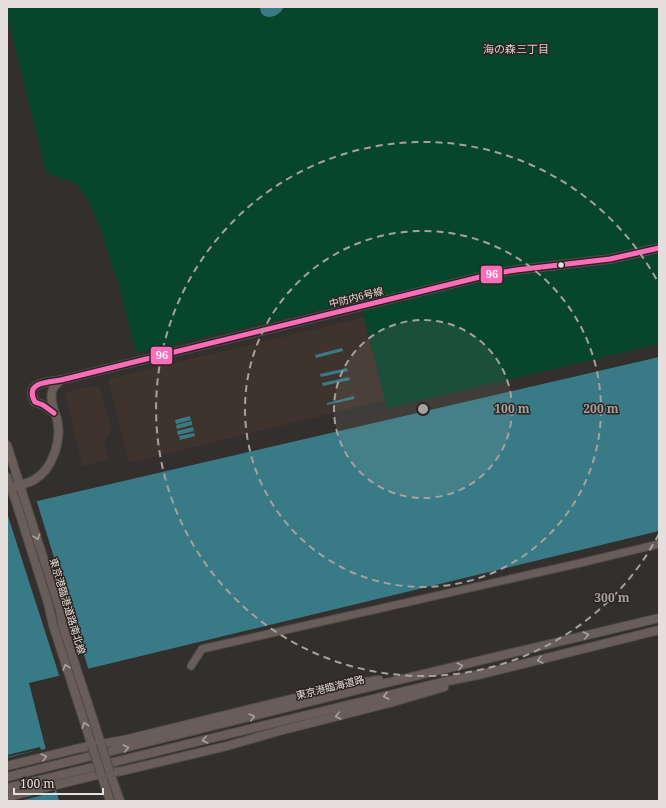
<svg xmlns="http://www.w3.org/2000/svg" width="666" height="808" font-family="'Noto Serif','Noto Sans JP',serif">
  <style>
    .built { fill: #3f342d }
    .green { fill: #07452c }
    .water { fill: #387a85 }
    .pier { fill: #322f2c }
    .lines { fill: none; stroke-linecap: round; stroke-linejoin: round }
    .minor-casing { stroke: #4e4b49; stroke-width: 9 }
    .tertiary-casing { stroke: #4e4b49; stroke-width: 10 }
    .minor { stroke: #685d58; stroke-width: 7 }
    .tertiary { stroke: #685d58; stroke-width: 8 }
    .tertiary-bridge-casing { stroke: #4e4b49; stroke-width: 10; stroke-linecap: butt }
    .tertiary-bridge { stroke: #685d58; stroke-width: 8 }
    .bus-1-casing { stroke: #2b2420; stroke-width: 8 }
    .bus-1 { stroke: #fb6dba; stroke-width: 5 }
    .oneway { stroke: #aca4a1 }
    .ring { fill: none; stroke: #a6a19e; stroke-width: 2; stroke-dasharray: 7 5 }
    .bus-dot { fill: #e4dfdc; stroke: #2b2420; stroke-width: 1.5 }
    .labels { text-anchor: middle; stroke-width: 3; stroke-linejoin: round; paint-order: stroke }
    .street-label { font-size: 10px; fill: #e4dfdc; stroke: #2b2420 }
    .neighbourhood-label { font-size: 11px; fill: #d9d0ca; stroke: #2b2420 }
    .centre { fill: #a6a19e; stroke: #2b2420; stroke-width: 2 }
    .ring-label { font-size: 12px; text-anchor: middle; font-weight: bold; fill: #a6a19e; stroke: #2b2420; stroke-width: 3; stroke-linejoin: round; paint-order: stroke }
    .line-badge { stroke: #2b2420; stroke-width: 1.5 }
    .badge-label { font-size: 11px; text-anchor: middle; font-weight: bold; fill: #fff }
  </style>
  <rect width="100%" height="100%" fill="#322f2c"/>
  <path class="built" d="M364 317 385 400 129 463 108 379Z
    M99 385 112 431 104 440 109 460 82 466 65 392Z"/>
  <path class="green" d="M7 7H659V344L387 408 360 301 136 353 122 296 99 225 87 198 78 185 46 172 7 16Z"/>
  <path class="water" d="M260 7H283V8C279 18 260 22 260 7Z
    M342 348 343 351 316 358 315 355Z
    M659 357V531L29 683 59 801H7V508Z
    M347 368 348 371 321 377 320 374Z
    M349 377 350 380 323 386 322 383Z
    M354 396V399L327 405V403Z
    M190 416 191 420 176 424 175 420Z
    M192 421V425L177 429 176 425Z
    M193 427 194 431 178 435 177 431Z
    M194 433 195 436 180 440 179 436Z"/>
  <path class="pier" d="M36 499 89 671 60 678 7 513V506Z
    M40 747 41 750 48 748 58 788 55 789V792L19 801H7L52 790 7 794V770L40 762 7 769V758L37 750 7 757V755Z"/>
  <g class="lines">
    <defs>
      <path id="minor" d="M191 666 202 649 576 564 659 544"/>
      <path id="tertiary" d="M54 413 43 405 35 402C24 382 48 382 61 380L492 274 516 270 610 259 659 248
        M7 445 60 610 62 624 101 744
        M7 477 16 502 48 603 53 625 92 746
        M16 486C22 484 29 483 34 480 53 469 62 440 57 419 54 411 50 401 52 392 53 387 57 383 61 380
        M7 766 80 748 124 740 353 684 379 680
        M110 773 120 801
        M101 774 110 801
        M7 777 365 688 659 618
        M7 788 443 682 482 674 659 630
        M7 797 101 774 122 771 227 746 279 731 393 702 444 687"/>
    </defs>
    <use href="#minor" class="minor-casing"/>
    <use href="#tertiary" class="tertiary-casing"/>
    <use href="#minor" class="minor"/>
    <use href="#tertiary" class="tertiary"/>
    <defs>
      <path id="tertiary-bridge" d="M101 744 110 773
        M92 746 101 774"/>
    </defs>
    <use href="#tertiary-bridge" class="tertiary-bridge-casing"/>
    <use href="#tertiary-bridge" class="tertiary-bridge"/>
    <defs>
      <path id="bus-1" d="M54 413 43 405 35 402C24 382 48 382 61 380L492 274 516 270 610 259 659 248"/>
    </defs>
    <use href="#bus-1" class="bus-1-casing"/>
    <use href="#bus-1" class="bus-1"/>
  </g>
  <defs><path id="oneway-chevron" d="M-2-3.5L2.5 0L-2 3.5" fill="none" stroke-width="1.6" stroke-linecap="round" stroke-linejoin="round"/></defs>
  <g class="oneway">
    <use href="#oneway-chevron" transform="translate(37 537) rotate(72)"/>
    <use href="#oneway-chevron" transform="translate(586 635) rotate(-14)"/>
    <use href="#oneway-chevron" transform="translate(540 660) rotate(166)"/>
    <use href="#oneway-chevron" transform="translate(460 666) rotate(-14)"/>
    <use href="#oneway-chevron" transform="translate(66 667) rotate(-107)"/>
    <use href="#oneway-chevron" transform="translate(386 696) rotate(166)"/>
    <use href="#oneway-chevron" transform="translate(338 716) rotate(166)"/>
    <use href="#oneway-chevron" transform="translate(252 717) rotate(-14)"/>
    <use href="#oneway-chevron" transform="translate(85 725) rotate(-108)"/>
    <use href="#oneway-chevron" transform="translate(205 740) rotate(167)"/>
    <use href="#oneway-chevron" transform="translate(126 748) rotate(-14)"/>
    <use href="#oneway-chevron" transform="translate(44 757) rotate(-14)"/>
  </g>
  <circle cx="423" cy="409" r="89" fill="#a6a19e" fill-opacity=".12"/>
  <g class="ring">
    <circle cx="423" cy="409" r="89"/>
    <circle cx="423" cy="409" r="178"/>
    <path d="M659 534A267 267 0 1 1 659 284"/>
  </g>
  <circle class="bus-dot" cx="561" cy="265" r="3.5"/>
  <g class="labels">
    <g class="street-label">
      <text transform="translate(356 297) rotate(-14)" y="4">中防内6号線</text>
      <text transform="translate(68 606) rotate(73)" y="4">東京港臨港道路南北線</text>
      <text transform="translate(330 687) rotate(-14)" y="4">東京港臨海道路</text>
    </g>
    <g class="neighbourhood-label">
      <text x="516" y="53">海の森三丁目</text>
    </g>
  </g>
  <circle cx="423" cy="409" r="6" class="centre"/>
  <g class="ring-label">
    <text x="512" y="413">100 m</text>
    <text x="601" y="413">200 m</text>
    <text x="612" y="602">300 m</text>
  </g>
  <g class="line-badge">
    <rect x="480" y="265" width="23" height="19" rx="4" fill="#fb6dba"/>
    <rect x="150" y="346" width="23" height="19" rx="4" fill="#fb6dba"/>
  </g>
  <g class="badge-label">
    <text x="492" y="278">96</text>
    <text x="162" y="359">96</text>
  </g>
  <rect width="666" height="808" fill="none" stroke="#e4dfdc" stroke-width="16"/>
  <path d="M14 788v6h89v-6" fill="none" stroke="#e4dfdc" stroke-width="2"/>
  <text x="20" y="788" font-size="12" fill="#e4dfdc" stroke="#2b2420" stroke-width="3" paint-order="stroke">100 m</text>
</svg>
